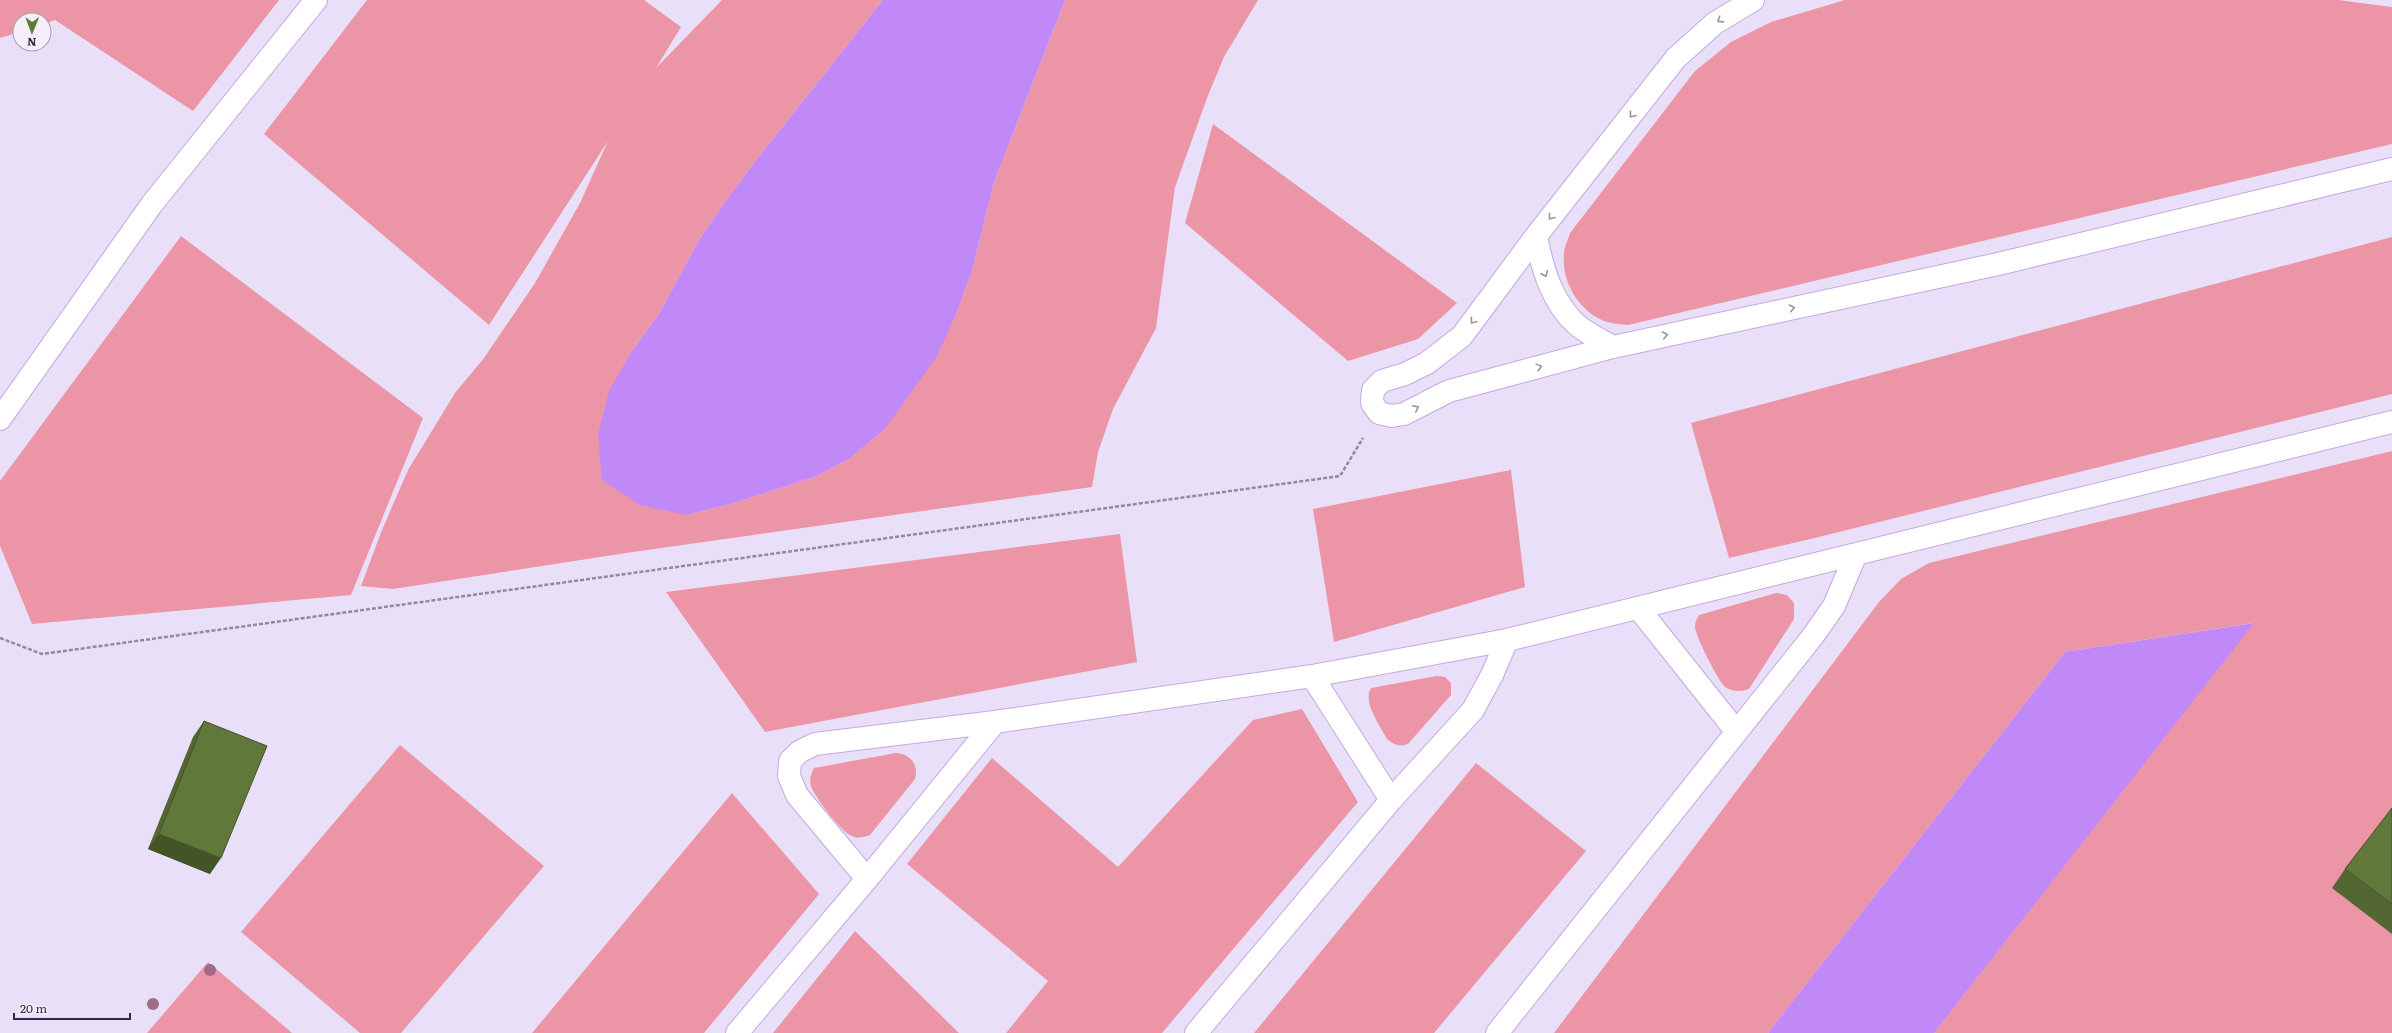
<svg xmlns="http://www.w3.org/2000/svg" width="2392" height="1033" font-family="Literata,serif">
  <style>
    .green { fill: #ec95a7 }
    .water { fill: #c188f8 }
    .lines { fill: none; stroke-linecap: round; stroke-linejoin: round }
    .minor-casing { stroke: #c4a7e4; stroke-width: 24 }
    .path { stroke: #9388a1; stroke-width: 2.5; stroke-dasharray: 4 2; stroke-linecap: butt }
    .minor { stroke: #fff; stroke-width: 22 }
    .tree { fill: #9f6c88 }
    .wall { fill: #536733 }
    .shaded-wall { fill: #445429 }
    .building { fill: #61783b; stroke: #445429 }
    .oneway { stroke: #9a94a0 }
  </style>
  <rect width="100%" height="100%" fill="#eadff8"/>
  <path class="green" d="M0 0H279L193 111 55 20 44 24V20H20V32L0 38Z
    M367 0H644L681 27 656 68 722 0H883L753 164 725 202 699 240 659 314 632 351 686 515 731 504 817 476 849 459 885 429 956 314 972 271 994 182 1065 0H1258L1224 57 1207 98 1175 187 1156 328 1113 409 1098 452 1092 487 626 553 393 589 361 586 382 530 408 470 455 393 484 358 535 283 580 203 608 141 489 325 264 134Z
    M1845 0H2338L2392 7V144L1628 325C1622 324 1614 324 1607 322 1580 313 1561 282 1564 254 1564 247 1568 240 1570 233L1695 71 1731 42 1771 22Z
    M1213 124 1457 303 1418 339 1348 361 1185 223Z
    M181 236 423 418 351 595 32 624 0 546V481Z
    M2392 237V394L1819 537 1729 558 1691 423Z
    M2392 451V1033H1934L2253 623 2065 652 1768 1033H1554L1879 602 1901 579 1929 563Z
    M1511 470 1525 587 1334 642 1313 509Z
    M1120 534 1137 662 765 732 666 592Z
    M1776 593 1787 595 1794 603V619L1749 689C1741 692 1732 692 1725 687 1719 682 1694 634 1695 626 1695 622 1697 618 1699 615Z
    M1437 676 1445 677 1451 683V695L1408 744C1400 747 1394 745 1387 739 1381 727 1362 702 1371 688Z
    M1302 709 1358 802 1162 1033H1006L1048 981 907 864 992 758 1118 867 1253 720Z
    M400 745 544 866 401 1033H360L241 932Z
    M896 753C911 754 919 765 915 779L870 835C864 837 858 839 852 836 842 833 814 796 811 786 809 779 811 774 814 768Z
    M1476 763 1586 851 1434 1033H1254Z
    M732 793 819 894 704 1033H532Z
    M855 931 959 1033H773Z
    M208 962 284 1026 292 1033H147Z"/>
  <path class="water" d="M883 0H1065L994 182 972 271 956 314 937 356 885 429 849 459 817 476 731 504 686 515 640 505 602 480 598 435 609 391 632 351 659 314 699 240 725 202 753 164Z
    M2254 623 1934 1033H1768L2065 652Z"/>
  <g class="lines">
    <defs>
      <path id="minor" d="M1753 0 1715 23 1676 58 1536 236 1462 336 1427 363 1405 374 1382 381 1373 390 1372 403 1379 413 1392 416 1404 414 1449 391 1613 347 1998 264 2392 169
        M1536 236C1542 268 1552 302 1576 324 1586 333 1601 340 1613 347
        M0 419 152 204 316 0
        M1639 609 1736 731
        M1312 676 1391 800
        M867 879 797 795 789 776 790 761 799 752 815 744 995 722 1312 676 1507 640 2392 422
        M737 1033 867 879 995 722
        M1196 1033 1391 800 1473 710 1492 675 1507 640
        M1497 1033 1813 636 1834 606 1856 554"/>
    </defs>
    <use href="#minor" class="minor-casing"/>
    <path class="path" d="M0 638 42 654 1340 476 1363 438"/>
    <use href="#minor" class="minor"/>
  </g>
  <g class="tree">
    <circle cx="210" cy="970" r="6"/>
    <circle cx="153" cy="1004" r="6"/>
  </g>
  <path class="wall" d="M204 721 210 874 148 849 193 737Z
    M2392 808V934L2332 888 2345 869Z"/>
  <path class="shaded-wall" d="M159 834 221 858 210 874 148 849Z"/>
  <path class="building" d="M204 721 267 746 221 858 159 834Z
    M2392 808V904L2345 869Z"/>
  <defs><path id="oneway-chevron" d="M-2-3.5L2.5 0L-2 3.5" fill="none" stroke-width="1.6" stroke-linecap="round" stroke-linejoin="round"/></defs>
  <g class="oneway">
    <use href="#oneway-chevron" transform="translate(1720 20) rotate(147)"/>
    <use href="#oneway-chevron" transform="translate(1632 115) rotate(128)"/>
    <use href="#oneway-chevron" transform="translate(1551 217) rotate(128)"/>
    <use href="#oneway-chevron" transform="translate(1545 274) rotate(65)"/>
    <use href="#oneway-chevron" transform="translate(1792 308) rotate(-12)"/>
    <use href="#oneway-chevron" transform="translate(1473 321) rotate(127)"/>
    <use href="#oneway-chevron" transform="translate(1665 335) rotate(-12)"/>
    <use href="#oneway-chevron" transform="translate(1539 367) rotate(-15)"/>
    <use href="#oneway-chevron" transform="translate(1416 408) rotate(-27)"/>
  </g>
  <g transform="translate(32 32) rotate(181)"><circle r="19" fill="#f5effc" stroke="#a8a0b1"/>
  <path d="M0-3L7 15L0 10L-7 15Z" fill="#607b2e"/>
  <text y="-6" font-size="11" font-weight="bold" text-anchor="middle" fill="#342941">N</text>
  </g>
  <path d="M14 1013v6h116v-6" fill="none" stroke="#342941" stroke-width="2"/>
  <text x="20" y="1013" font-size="12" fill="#342941" stroke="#f5effc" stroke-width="3" paint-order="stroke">20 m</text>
</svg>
